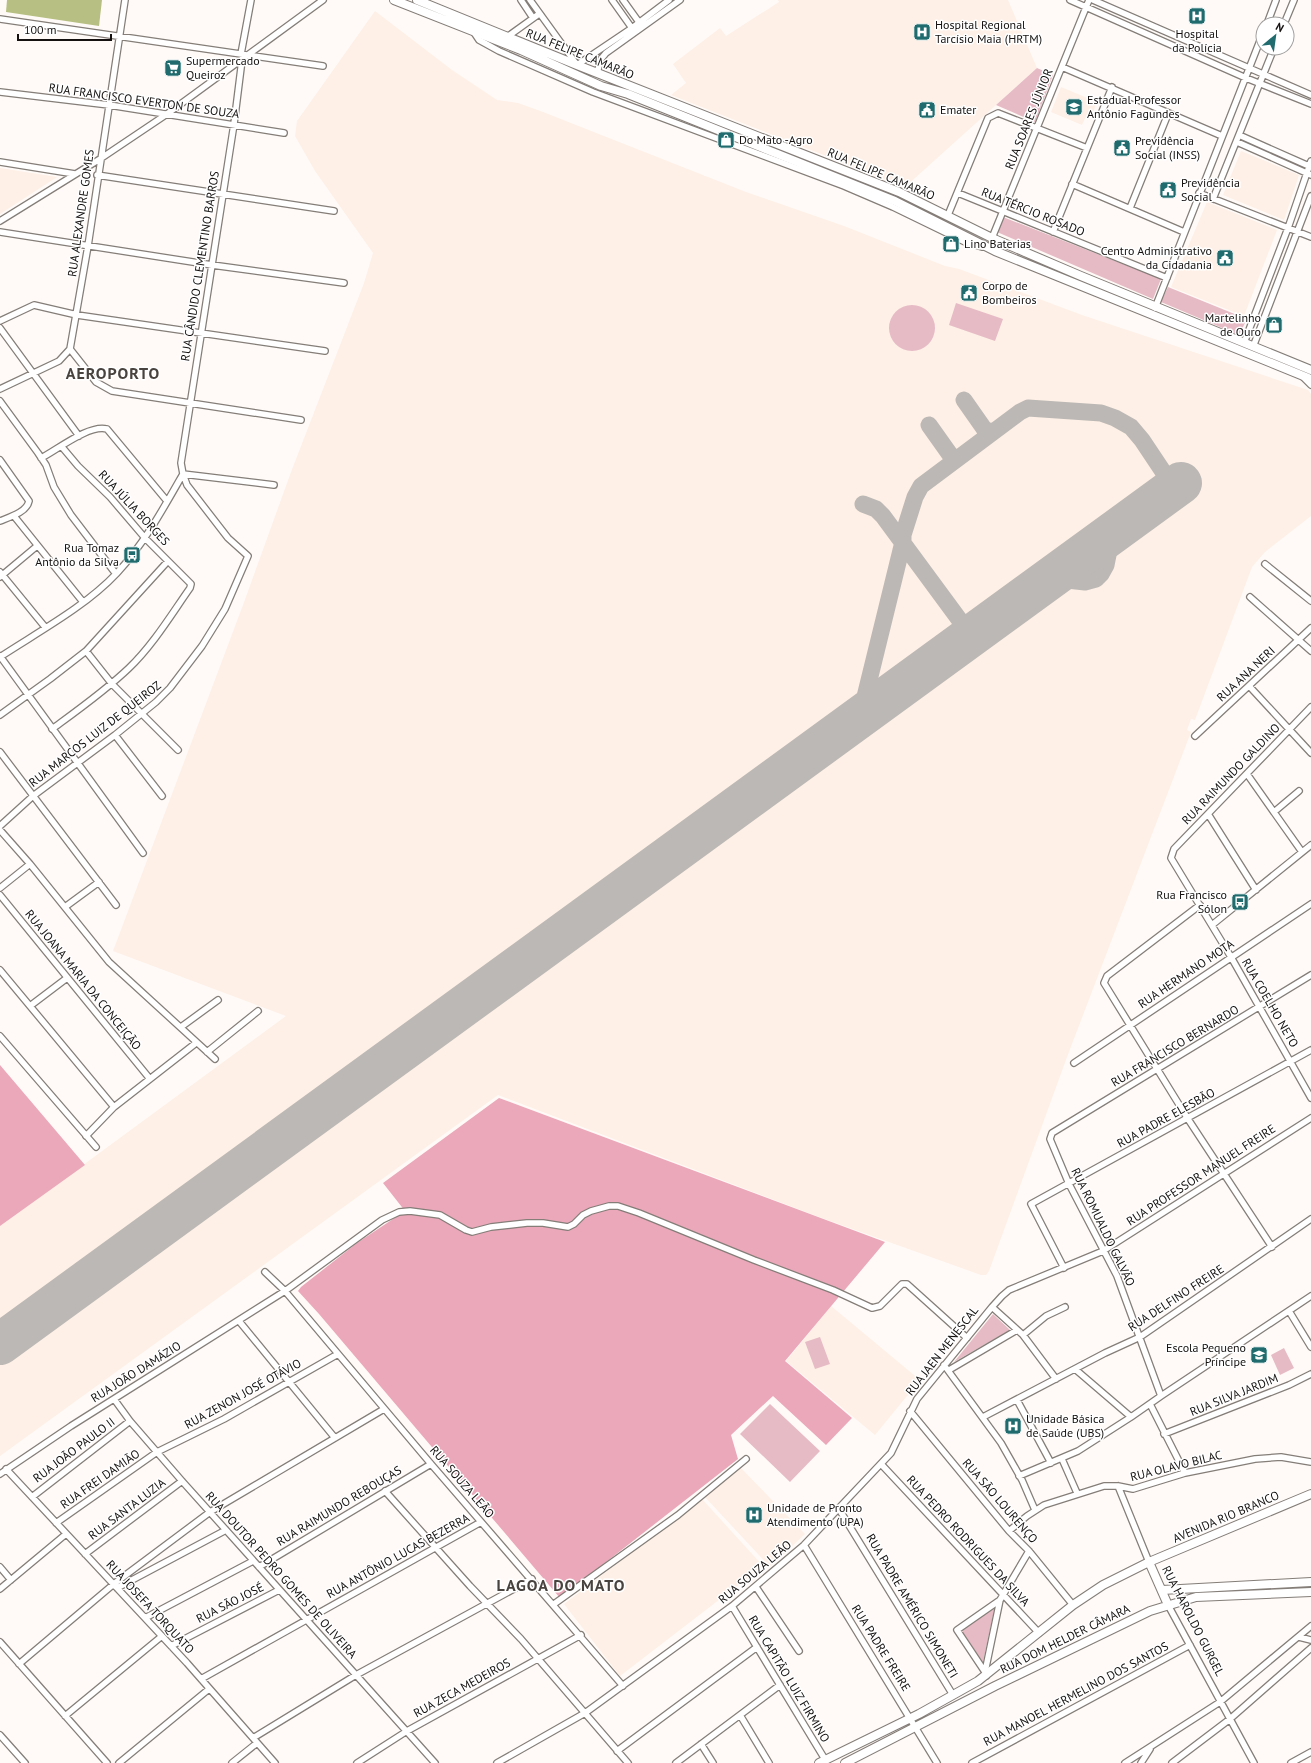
<svg xmlns="http://www.w3.org/2000/svg" width="1311" height="1763" font-family="'PT Sans',sans-serif">
  <style>
    .built { fill: #fef0e6 }
    .green { fill: #e6bbc6 }
    .forest { fill: #eba8ba }
    .water { fill: #b8bf83 }
    .lines { fill: none; stroke-linecap: round; stroke-linejoin: round }
    .taxiway { stroke: #bcb8b5; stroke-width: 17 }
    .runway { stroke: #bcb8b5; stroke-width: 42 }
    .street-casing { stroke: #847d78; stroke-width: 8 }
    .secondary-casing { stroke: #847d78; stroke-width: 10 }
    .street { stroke: #fff; stroke-width: 5.5 }
    .secondary { stroke: #fff; stroke-width: 8 }
    .labels { text-anchor: middle; stroke-width: 3; stroke-linejoin: round; paint-order: stroke }
    .poi-label { font-size: 12px; fill: #141110; stroke: #fff; text-anchor: start }
    .street-label { font-size: 12px; fill: #141110; stroke: #fff }
    .district-label { font-size: 16px; font-weight: bold; letter-spacing: 1px; fill: #49433f; stroke: #fff }
  </style>
  <rect width="100%" height="100%" fill="#fffaf7"/>
  <path class="built" d="M778 0H1008L1037 68 905 187 671 95 686 83 673 64 720 28 726 36 779 2Z
    M375 11 452 70 497 100 518 103 543 112 746 192 844 226 945 266 959 269 1082 315 1308 390 1311 394V516L1265 552 1252 567 1195 720 1191 719 1187 730 1191 732 1067 1057 989 1271 986 1275H981L822 1218 498 1095 0 1456V1226L286 1016 113 951 243 605 291 472 364 283 373 253 315 171 295 136 297 121Z
    M1061 87 1097 102 1092 115 1087 114 1082 125 1051 112Z
    M1241 151 1299 175 1284 220 1223 195Z
    M0 168 57 177 0 214Z
    M1207 202 1277 230 1244 316 1171 287Z
    M831 1306 920 1380 875 1435 786 1361Z
    M739 1466 805 1534 770 1567 704 1496Z
    M702 1499 763 1566 620 1676 564 1604Z"/>
  <path class="green" d="M1037 68 1053 75 1035 122 996 105Z
    M1003 217 1161 279 1153 299 997 232Z
    M1168 287 1247 319 1239 335 1161 302Z
    M956 303 1003 319 995 341 949 325Z
    M889 328a23 23 0 1 1 46 0a23 23 0 1 1-46 0Z
    M993 1314 1010 1330 954 1362Z
    M820 1337 830 1364 815 1369 805 1342Z
    M1284 1348 1294 1368 1280 1375 1271 1355Z
    M770 1404 820 1451 790 1482 740 1434Z
    M995 1606 983 1662 962 1631Z"/>
  <path class="forest" d="M0 1065 85 1165 0 1226Z
    M499 1098 885 1242 785 1361 852 1418 826 1445 773 1396 731 1435 738 1459 560 1598 319 1314 298 1291 301 1287 357 1243 405 1211 383 1183Z"/>
  <path class="water" d="M7 0H102L99 26 6 12Z"/>
  <g class="lines">
    <path class="taxiway" d="M964 400 985 430 993 432
      M929 425 951 456 958 458
      M863 504 876 509 883 516 964 626 963 638 960 644
      M1037 588 1067 580 1085 582 1096 579 1101 574 1106 565 1108 555 1104 539
      M964 626 974 630H980
      M860 717 903 542V535L915 497 921 486 1020 412 1028 408 1101 413 1115 418 1131 427 1142 440 1174 488"/>
    <path class="runway" d="M0 1344 1181 483"/>
    <defs>
      <path id="street" d="M521 0 533 18
        M530 0 577 65 632 28 669 0
        M612 0 634 31
        M623 0 641 25
        M1070 0 1246 78 1311 104
        M1093 0 1311 95
        M0 19 323 66
        M1267 24 1276 0
        M1284 24 1294 0
        M473 31 479 40 499 51 593 92 844 186 893 207 965 242 982 247
        M507 37 539 14
        M241 54 251 0
        M1062 67 1222 136
        M597 73 601 59 606 53 680 0
        M0 92 109 105 284 133
        M1239 135 1311 167
        M1237 142 1311 175
        M0 162 75 174
        M97 175 334 211
        M1072 184 1184 232
        M958 193 1167 278
        M1199 193 1311 237
        M1213 199 1274 48
        M1130 208 1168 114
        M948 215 988 118 998 113 1087 148
        M0 221 100 159 167 114 323 0
        M0 232 212 265 344 283
        M1053 232 1112 87
        M992 238 1089 0
        M1155 308 1263 33
        M0 321 34 305 77 315 325 351
        M0 328 79 436
        M1244 343 1288 228 1311 161
        M1253 347 1311 196
        M70 349 96 382 112 391 301 420
        M1304 378 1311 385
        M0 389 59 361 70 349 88 246 125 0
        M0 401 38 453 46 465 54 487 71 515 116 574
        M41 458C57 450 89 424 107 429L167 501
        M0 460 29 501C27 512 10 517 0 521
        M183 474 274 485
        M14 516 83 602
        M1265 564 1311 601
        M0 572 45 627
        M0 577 37 546
        M1250 597 1311 651
        M86 651 112 684 178 750
        M0 656 143 853
        M0 657C38 632 85 607 117 573 144 544 163 509 183 474
        M1250 687 1311 753
        M1311 707 1174 849 1171 858 1231 957 1311 1098
        M0 715 50 679 86 651 168 561
        M52 729C78 710 105 691 129 668 153 645 171 615 190 588L191 584 145 538 110 497 78 466 62 447
        M115 735 162 796
        M1195 736 1311 628
        M0 752 116 905
        M1247 774 1302 852
        M1274 812 1299 791
        M1208 814 1256 890
        M0 826 33 796 115 735 156 702 170 688 202 646 225 609 248 556 228 538 187 485 183 474 181 463 234 124 242 60
        M0 830 30 864 109 962 215 1059
        M0 888 30 864
        M0 895 150 1079
        M1200 905 1107 976 1104 983 1188 1119 1272 1247
        M65 907 99 882
        M1212 925 1311 845
        M0 970 114 1107
        M30 1006 67 978
        M181 1027 218 1000
        M0 1036 96 1147
        M207 1052 258 1011
        M1074 1063 1311 904
        M86 1136 114 1107 196 1043
        M1064 1268 1031 1204 1311 1050
        M265 1272 285 1291 431 1464 623 1686
        M992 1307 1023 1335 1056 1379
        M1289 1311 1311 1347
        M239 1321 335 1438
        M1023 1335 1046 1316 1065 1307
        M944 1365 1001 1443 1022 1480 1035 1510
        M1075 1369 1131 1417
        M949 1370 1017 1330
        M1161 1396 1117 1276 1069 1184 1050 1139 1052 1133 1311 975
        M114 1399 130 1421 182 1481 435 1763
        M1017 1400 1051 1463
        M1150 1404 1185 1473
        M910 1411 1009 1531 1029 1551 1073 1605
        M983 1417 1105 1353 1140 1337 1311 1219
        M1164 1434 1289 1385 1311 1374
        M1062 1459 1077 1493
        M881 1464 1039 1633
        M6 1469 187 1663 275 1763
        M0 1474 71 1426 285 1291 382 1220 399 1212 410 1211 440 1215 466 1230 472 1232 491 1227 527 1223H543L568 1227 574 1224 583 1215 591 1211 609 1206H618L639 1213 754 1260 833 1290 872 1308 880 1306 902 1284H907L967 1338
        M1019 1476 1078 1451 1131 1417 1161 1396 1311 1296
        M1118 1486 1149 1562
        M385 1491 470 1586 521 1639 628 1763
        M32 1497 130 1421
        M839 1509 953 1695
        M56 1523 157 1452 224 1419 338 1354
        M1009 1531 1027 1516 1044 1505 1104 1486H1118L1133 1489 1185 1473 1255 1459 1281 1457 1311 1462
        M804 1545 937 1763
        M85 1554 182 1481
        M0 1567 11 1580
        M259 1567 431 1464
        M756 1587 799 1651
        M117 1588 226 1530
        M0 1589 66 1534
        M554 1604 678 1515 746 1459
        M1168 1605 1254 1763
        M732 1606 826 1761
        M145 1618 253 1561
        M1299 1637 1311 1640
        M0 1642 107 1763
        M171 1646 279 1590
        M19 1664 115 1583 210 1512 384 1409
        M985 1672 957 1630 1000 1600
        M986 1676 985 1672 1000 1600 1029 1551
        M201 1679 481 1522
        M740 1715 769 1763
        M65 1716 162 1636
        M0 1735 25 1763
        M253 1738 356 1675 532 1579
        M701 1744 713 1763
        M617 1751 757 1647
        M119 1763 209 1689
        M232 1763 257 1743
        M357 1763 407 1731 581 1635
        M497 1763 585 1713 732 1606 804 1545 891 1453 917 1399 992 1307 1002 1296 1009 1290 1103 1251 1311 1118
        M676 1763 780 1685
        M972 1763 1190 1645
        M1125 1763 1220 1702 1311 1626
        M1141 1763 1150 1749
        M1172 1763 1230 1719 1311 1648
        M1291 1763 1311 1752"/>
      <path id="secondary" d="M394 0 521 50 601 86 628 94 895 201 995 251 1311 379
        M417 0 577 65 899 192 992 238 1081 276 1311 370
        M1149 1562 1168 1605
        M1162 1590 1311 1582
        M819 1763 919 1714 978 1681 1073 1605 1103 1585 1149 1562 1311 1494
        M845 1763 995 1686 1150 1611 1196 1597 1311 1592"/>
    </defs>
    <use href="#street" class="street-casing"/>
    <use href="#secondary" class="secondary-casing"/>
    <use href="#street" class="street"/>
    <use href="#secondary" class="secondary"/>
  </g>
  <defs>
    <symbol id="hospital-square" viewBox="-11 -11 22 22"><rect x="-9" y="-9" width="18" height="18" rx="4" fill="#1f6b6e" stroke="#fff"/><path d="M-5-5h3v3.5h4V-5h3V5h-3V1.5h-4V5h-3Z" fill="#fff"/></symbol>
    <symbol id="supermarket-square" viewBox="-11 -11 22 22"><rect x="-9" y="-9" width="18" height="18" rx="4" fill="#1f6b6e" stroke="#fff"/><path d="M-6-5.5h2.5l.6 2H6L4.5 2H-2.5L-4.4-4H-6ZM-1.5 3.2a1.3 1.3 0 1 0 .1 0ZM3 3.2a1.3 1.3 0 1 0 .1 0Z" fill="#fff"/></symbol>
    <symbol id="school-square" viewBox="-11 -11 22 22"><rect x="-9" y="-9" width="18" height="18" rx="4" fill="#1f6b6e" stroke="#fff"/><path d="M0-5L7-2L0 1L-7-2ZM-4 1L0 2.5L4 1V4Q0 6-4 4Z" fill="#fff"/></symbol>
    <symbol id="civic-square" viewBox="-11 -11 22 22"><rect x="-9" y="-9" width="18" height="18" rx="4" fill="#1f6b6e" stroke="#fff"/><path d="M-.6-6.5H3V-4.5H.6V-3L4-1V1h2V6H-6V1h2V-1L-.6-3ZM-1.2 2.5V6h2.4V2.5Z" fill="#fff"/></symbol>
    <symbol id="shop-square" viewBox="-11 -11 22 22"><rect x="-9" y="-9" width="18" height="18" rx="4" fill="#1f6b6e" stroke="#fff"/><path d="M-5-2.5h2.3a2.7 3.5 0 0 1 5.4 0H5L5.5 6h-11ZM-1.5-2.5h3a1.5 2.3 0 0 0-3 0Z" fill="#fff"/></symbol>
    <symbol id="bus-square" viewBox="-11 -11 22 22"><rect x="-9" y="-9" width="18" height="18" rx="4" fill="#1f6b6e" stroke="#fff"/><path d="M-5-6H5V4H4V6H2V4H-2V6H-4V4H-5ZM-3.5-4V0h7V-4ZM-3.5 1.2v1.5H-2V1.2ZM2 1.2v1.5H3.5V1.2Z" fill="#fff"/></symbol>
  </defs>
  <g fill-rule="evenodd">
    <use href="#hospital-square" x="1187" y="6" width="20" height="20"/>
    <use href="#hospital-square" x="912" y="22" width="20" height="20"/>
    <use href="#supermarket-square" x="163" y="58" width="20" height="20"/>
    <use href="#school-square" x="1064" y="97" width="20" height="20"/>
    <use href="#civic-square" x="917" y="100" width="20" height="20"/>
    <use href="#shop-square" x="716" y="130" width="20" height="20"/>
    <use href="#civic-square" x="1112" y="138" width="20" height="20"/>
    <use href="#civic-square" x="1158" y="180" width="20" height="20"/>
    <use href="#shop-square" x="941" y="234" width="20" height="20"/>
    <use href="#civic-square" x="1215" y="248" width="20" height="20"/>
    <use href="#civic-square" x="959" y="283" width="20" height="20"/>
    <use href="#shop-square" x="1264" y="315" width="20" height="20"/>
    <use href="#bus-square" x="122" y="545" width="20" height="20"/>
    <use href="#bus-square" x="1230" y="892" width="20" height="20"/>
    <use href="#school-square" x="1249" y="1345" width="20" height="20"/>
    <use href="#hospital-square" x="1003" y="1416" width="20" height="20"/>
    <use href="#hospital-square" x="744" y="1505" width="20" height="20"/>
  </g>
  <g class="labels">
    <g class="poi-label">
      <text x="935" y="29">Hospital Regional<tspan x="935" dy="14">Tarcísio Maia (HRTM)</tspan></text>
      <text x="1197" y="38" text-anchor="middle">Hospital<tspan x="1197" dy="14">da Polícia</tspan></text>
      <text x="186" y="65">Supermercado<tspan x="186" dy="14">Queiroz</tspan></text>
      <text x="1087" y="104">Estadual Professor<tspan x="1087" dy="14">Antônio Fagundes</tspan></text>
      <text x="940" y="114">Emater</text>
      <text x="739" y="144">Do Mato -Agro</text>
      <text x="1135" y="145">Previdência<tspan x="1135" dy="14">Social (INSS)</tspan></text>
      <text x="1181" y="187">Previdência<tspan x="1181" dy="14">Social</tspan></text>
      <text x="964" y="248">Lino Baterias</text>
      <text x="1212" y="255" text-anchor="end">Centro Administrativo<tspan x="1212" dy="14">da Cidadania</tspan></text>
      <text x="982" y="290">Corpo de<tspan x="982" dy="14">Bombeiros</tspan></text>
      <text x="1261" y="322" text-anchor="end">Martelinho<tspan x="1261" dy="14">de Ouro</tspan></text>
      <text x="119" y="552" text-anchor="end">Rua Tomaz<tspan x="119" dy="14">Antônio da Silva</tspan></text>
      <text x="1227" y="899" text-anchor="end">Rua Francisco<tspan x="1227" dy="14">Sólon</tspan></text>
      <text x="1246" y="1352" text-anchor="end">Escola Pequeno<tspan x="1246" dy="14">Príncipe</tspan></text>
      <text x="1026" y="1423">Unidade Básica<tspan x="1026" dy="14">de Saúde (UBS)</tspan></text>
      <text x="767" y="1512">Unidade de Pronto<tspan x="767" dy="14">Atendimento (UPA)</tspan></text>
    </g>
    <g class="street-label">
      <text transform="translate(580 54) rotate(22)" y="4">RUA FELIPE CAMARÃO</text>
      <text transform="translate(144 101) rotate(8)" y="4">RUA FRANCISCO EVERTON DE SOUZA</text>
      <text transform="translate(1029 119) rotate(-68)" y="4">RUA SOARES JÚNIOR</text>
      <text transform="translate(881 174) rotate(23)" y="4">RUA FELIPE CAMARÃO</text>
      <text transform="translate(1033 212) rotate(22)" y="4">RUA TÉRCIO ROSADO</text>
      <text transform="translate(81 213) rotate(-82)" y="4">RUA ALEXANDRE GOMES</text>
      <text transform="translate(200 266) rotate(-81)" y="4">RUA CÂNDIDO CLEMENTINO BARROS</text>
      <text transform="translate(134 508) rotate(47)" y="4">RUA JÚLIA BORGES</text>
      <text transform="translate(1246 674) rotate(-43)" y="4">RUA ANA NERI</text>
      <text transform="translate(95 734) rotate(-38)" y="4">RUA MARCOS LUIZ DE QUEIROZ</text>
      <text transform="translate(1231 774) rotate(-46)" y="4">RUA RAIMUNDO GALDINO</text>
      <text transform="translate(1186 974) rotate(-34)" y="4">RUA HERMANO MOTA</text>
      <text transform="translate(83 980) rotate(51)" y="4">RUA JOANA MARIA DA CONCEIÇÃO</text>
      <text transform="translate(1270 1003) rotate(60)" y="4">RUA COELHO NETO</text>
      <text transform="translate(1175 1046) rotate(-31)" y="4">RUA FRANCISCO BERNARDO</text>
      <text transform="translate(1166 1118) rotate(-29)" y="4">RUA PADRE ELESBÃO</text>
      <text transform="translate(1201 1175) rotate(-33)" y="4">RUA PROFESSOR MANUEL FREIRE</text>
      <text transform="translate(1103 1227) rotate(64)" y="4">RUA ROMUALDO GALVÃO</text>
      <text transform="translate(1176 1298) rotate(-33)" y="4">RUA DELFINO FREIRE</text>
      <text transform="translate(942 1351) rotate(-52)" y="4">RUA JAEN MENESCAL</text>
      <text transform="translate(136 1372) rotate(-32)" y="4">RUA JOÃO DAMÁZIO</text>
      <text transform="translate(243 1394) rotate(-29)" y="4">RUA ZENON JOSÉ OTÁVIO</text>
      <text transform="translate(1234 1395) rotate(-22)" y="4">RUA SILVA JARDIM</text>
      <text transform="translate(74 1450) rotate(-37)" y="4">RUA JOÃO PAULO II</text>
      <text transform="translate(1176 1466) rotate(-14)" y="4">RUA OLAVO BILAC</text>
      <text transform="translate(100 1479) rotate(-35)" y="4">RUA FREI DAMIÃO</text>
      <text transform="translate(462 1482) rotate(49)" y="4">RUA SOUZA LEÃO</text>
      <text transform="translate(1000 1501) rotate(49)" y="4">RUA SÃO LOURENÇO</text>
      <text transform="translate(339 1506) rotate(-31)" y="4">RUA RAIMUNDO REBOUÇAS</text>
      <text transform="translate(127 1509) rotate(-37)" y="4">RUA SANTA LUZIA</text>
      <text transform="translate(1226 1517) rotate(-23)" y="4">AVENIDA RIO BRANCO</text>
      <text transform="translate(968 1541) rotate(47)" y="4">RUA PEDRO RODRIGUES DA SILVA</text>
      <text transform="translate(398 1556) rotate(-29)" y="4">RUA ANTÔNIO LUCAS BEZERRA</text>
      <text transform="translate(755 1572) rotate(-40)" y="4">RUA SOUZA LEÃO</text>
      <text transform="translate(281 1575) rotate(48)" y="4">RUA DOUTOR PEDRO GOMES DE OLIVEIRA</text>
      <text transform="translate(230 1603) rotate(-27)" y="4">RUA SÃO JOSÉ</text>
      <text transform="translate(912 1606) rotate(59)" y="4">RUA PADRE AMÉRICO SIMONETI</text>
      <text transform="translate(150 1607) rotate(47)" y="4">RUA JOSEFA TORQUATO</text>
      <text transform="translate(1193 1621) rotate(63)" y="4">RUA HAROLDO GURGEL</text>
      <text transform="translate(1065 1639) rotate(-26)" y="4">RUA DOM HELDER CÂMARA</text>
      <text transform="translate(881 1648) rotate(58)" y="4">RUA PADRE FREIRE</text>
      <text transform="translate(789 1679) rotate(59)" y="4">RUA CAPITÃO LUIZ FIRMINO</text>
      <text transform="translate(462 1688) rotate(-29)" y="4">RUA ZECA MEDEIROS</text>
      <text transform="translate(1076 1694) rotate(-28)" y="4">RUA MANOEL HERMELINO DOS SANTOS</text>
    </g>
    <g class="district-label">
      <text x="113" y="379">AEROPORTO</text>
      <text x="561" y="1591">LAGOA DO MATO</text>
    </g>
  </g>
  <g transform="translate(1275 36) rotate(29)"><circle r="19" fill="#ffffff" stroke="#a1a09f"/>
  <path d="M0-3L7 15L0 10L-7 15Z" fill="#1f6b6e"/>
  <text y="-6" font-size="11" font-weight="bold" text-anchor="middle" fill="#141110">N</text>
  </g>
  <path d="M18 34v6h93v-6" fill="none" stroke="#141110" stroke-width="2"/>
  <text x="24" y="34" font-size="12" fill="#141110" stroke="#ffffff" stroke-width="3" paint-order="stroke">100 m</text>
</svg>
